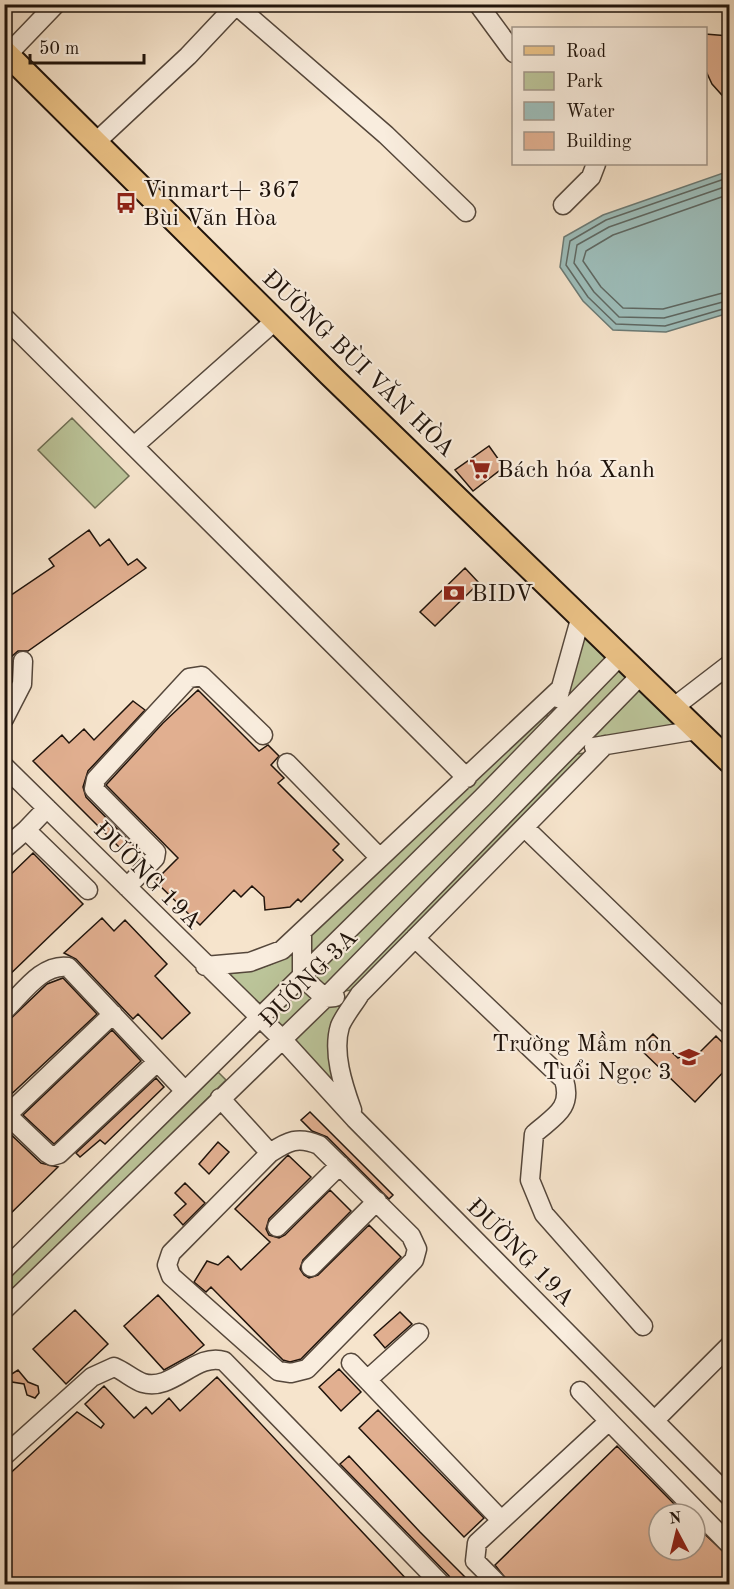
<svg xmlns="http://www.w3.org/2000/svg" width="734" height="1589" font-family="'Old Standard TT',serif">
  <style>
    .green { fill: #bbc499; stroke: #6d6c52; stroke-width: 1.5 }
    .water { fill: #9dbebb; stroke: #6b7a75; stroke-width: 1.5 }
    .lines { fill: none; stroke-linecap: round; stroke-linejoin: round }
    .shore { stroke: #5e6863; stroke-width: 1.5 }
    .building { fill: #e1af90; stroke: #1f130b; stroke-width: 1.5 }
    .minor-casing { stroke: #55473b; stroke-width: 21 }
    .major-casing { stroke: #1f130b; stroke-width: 26 }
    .minor { stroke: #f9edde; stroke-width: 18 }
    .major { stroke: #ebc286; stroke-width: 22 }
    .labels { text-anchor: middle; stroke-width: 4.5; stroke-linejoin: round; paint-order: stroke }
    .poi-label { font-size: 24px; fill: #1f130b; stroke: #f9edde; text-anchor: start }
    .street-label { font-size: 24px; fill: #1f130b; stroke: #f9edde }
  </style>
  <rect width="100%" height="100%" fill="#f6e4cc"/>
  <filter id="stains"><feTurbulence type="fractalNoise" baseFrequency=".00333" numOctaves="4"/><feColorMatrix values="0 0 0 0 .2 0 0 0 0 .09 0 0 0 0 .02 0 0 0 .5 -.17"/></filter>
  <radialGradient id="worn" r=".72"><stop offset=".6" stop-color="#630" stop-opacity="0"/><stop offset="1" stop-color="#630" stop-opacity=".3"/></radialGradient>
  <path class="green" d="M72 418 129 476 95 508 38 450Z
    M586 633 608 655 561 706 569 691Z
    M621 668 628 675 322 988 312 979Z
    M641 688 679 725 589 742Z
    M548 712 546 721 306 961V939Z
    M585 753 353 990 343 991 577 754Z
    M295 949 297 970 253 1013 217 975C245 972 275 969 295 949Z
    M305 986 315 995 274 1035 265 1025Z
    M346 1001 332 1022 329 1050 335 1090 288 1046 332 1002Z
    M218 1072 226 1080 5 1298V1282Z"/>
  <path class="water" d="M729 171V313L666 332 613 330 583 301 560 267 564 237 603 215Z"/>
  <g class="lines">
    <path class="shore" d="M730 177 606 220 570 241 566 265 588 297 616 324 665 326 730 307
      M730 185 609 227 577 245 574 263 594 292 619 317 664 318 730 300
      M730 194 613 235 586 251 583 261 601 287 623 308 663 309 730 291"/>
  </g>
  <path class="building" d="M705 34 729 36V103L712 84 705 69Z
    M489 446 504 467 473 491 455 470Z
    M89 530 100 546 109 539 128 565 137 559 146 568 28 651H18L4 663V600L54 566 49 559Z
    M465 568 479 583 435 626 420 612Z
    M198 690 259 751 268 745 279 756 271 765 284 778 278 783 339 844 333 850 343 860 301 902 298 899 290 907 265 910 264 897 252 886 241 897 234 890 200 925 155 881 178 858 106 785 163 723Z
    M133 701 145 710 88 771 83 787 86 797 134 846 126 854 33 761 62 735 69 743 84 729 94 740Z
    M33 853 83 904 4 980V881Z
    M102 918 114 931 125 920 167 964 155 976 190 1013 162 1039 138 1014 133 1019 76 959 64 953Z
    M63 978 97 1014 4 1101V1025L47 984Z
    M112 1030 141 1061 54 1144 23 1115Z
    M653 1034 678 1058 689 1052 698 1054 716 1036 729 1049V1066L695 1102 639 1048Z
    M156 1078 164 1087 105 1144 100 1140 80 1157 76 1153Z
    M310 1112 393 1195 389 1199 327 1137 312 1131 301 1120Z
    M4 1128 41 1163 58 1167 4 1220Z
    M218 1142 229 1152 209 1174 199 1164Z
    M288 1155 311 1177 269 1219 266 1229 269 1235 279 1238 285 1235 330 1190 351 1211 303 1260 300 1269 304 1275 309 1278 318 1275 369 1225 401 1257 301 1359 290 1362 283 1360 211 1287 206 1292 194 1282 207 1261 218 1265 228 1256 241 1270 270 1242 235 1209Z
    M185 1183 205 1203 183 1225 174 1215 186 1204 175 1193Z
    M158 1295 204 1345 193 1354 164 1370 124 1326Z
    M75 1310 108 1344 66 1384 33 1349Z
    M400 1312 412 1324 385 1348 374 1335Z
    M339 1369 361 1392 341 1411 319 1387Z
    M18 1370 28 1382 38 1386 39 1393 35 1398 27 1395 24 1384 12 1382 10 1375Z
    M217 1377 411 1584H4V1479L77 1412 101 1428 104 1424 85 1404 104 1386 134 1418 146 1407 152 1414 169 1398 180 1411Z
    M378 1410 484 1518 464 1537 359 1428Z
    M617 1446 684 1514H659V1550H695V1525L729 1557V1584L509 1583 495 1565Z
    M349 1456 420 1532 472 1584 452 1582 449 1576 340 1464Z"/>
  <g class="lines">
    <defs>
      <path id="minor" d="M478 4 514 53
        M236 5 386 135 466 212
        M8 54 56 4
        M97 141 188 56 237 4
        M563 205 591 177 596 164
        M4 317 467 778
        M134 446 276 320
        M558 698 581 616
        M674 707 730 664
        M4 719 22 684 23 661
        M594 747 697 730
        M287 763 380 858
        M4 766 282 1039 355 1119 730 1497
        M47 808 26 830 88 890
        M525 828 730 1026
        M4 849 26 830
        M127 887 155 858 156 852 94 789 96 779 189 678 202 676 263 735
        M302 932V977L325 998 335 997
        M415 938 564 1080C573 1109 553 1117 534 1134L530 1180 544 1214 643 1326
        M205 966 250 962 282 950 561 688
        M4 1011C22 994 42 963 68 967L185 1091
        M220 1098 270 1153 171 1253 167 1265 171 1276 278 1371 291 1373 307 1369 414 1260 417 1249 411 1236 319 1145C298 1136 288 1141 270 1153
        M352 1110C343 1085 332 1052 340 1026 344 1016 354 1004 360 994L605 745
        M4 1112 47 1153 52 1156 59 1154 157 1062
        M7 1115 113 1014
        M277 1227 340 1165
        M311 1267 377 1201
        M4 1270 483 797 621 655
        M4 1310 325 998 641 675
        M351 1363 501 1520
        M367 1380 419 1333
        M580 1391 609 1421
        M655 1420 730 1345
        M4 1456 92 1377 114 1367C124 1371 134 1380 143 1383 172 1392 196 1352 224 1361L441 1584
        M498 1584 475 1561 477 1543 609 1421 730 1545"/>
      <path id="major" d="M4 51 330 375 730 762"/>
    </defs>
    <use href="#minor" class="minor-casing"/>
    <use href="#major" class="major-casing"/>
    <use href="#minor" class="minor"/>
    <use href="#major" class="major"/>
  </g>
  <defs>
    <symbol id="bus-bare" viewBox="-9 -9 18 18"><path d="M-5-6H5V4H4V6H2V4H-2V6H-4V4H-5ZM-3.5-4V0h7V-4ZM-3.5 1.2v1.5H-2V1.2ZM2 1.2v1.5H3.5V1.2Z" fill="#8f2418" stroke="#f9edde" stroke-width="2.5" paint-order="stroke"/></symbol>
    <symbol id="supermarket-bare" viewBox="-9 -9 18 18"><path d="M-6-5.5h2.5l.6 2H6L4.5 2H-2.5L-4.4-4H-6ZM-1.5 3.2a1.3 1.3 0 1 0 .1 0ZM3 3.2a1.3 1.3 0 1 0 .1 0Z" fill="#8f2418" stroke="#f9edde" stroke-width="2.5" paint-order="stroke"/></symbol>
    <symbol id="bank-bare" viewBox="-9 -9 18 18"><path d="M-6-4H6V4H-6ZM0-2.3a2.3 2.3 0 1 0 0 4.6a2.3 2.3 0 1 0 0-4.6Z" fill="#8f2418" stroke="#f9edde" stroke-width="2.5" paint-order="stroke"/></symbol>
    <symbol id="school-bare" viewBox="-9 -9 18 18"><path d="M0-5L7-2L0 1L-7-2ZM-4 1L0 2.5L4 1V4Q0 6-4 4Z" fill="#8f2418" stroke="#f9edde" stroke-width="2.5" paint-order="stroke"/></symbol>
  </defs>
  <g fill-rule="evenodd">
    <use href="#bus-bare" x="111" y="188" width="30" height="30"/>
    <use href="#supermarket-bare" x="465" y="454" width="30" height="30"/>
    <use href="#bank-bare" x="439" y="578" width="30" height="30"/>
    <use href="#school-bare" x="674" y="1042" width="30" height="30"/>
  </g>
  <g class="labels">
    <g class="poi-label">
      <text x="143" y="197">Vinmart+ 367<tspan x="143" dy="28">Bùi Văn Hòa</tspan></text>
      <text x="497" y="477">Bách hóa Xanh</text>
      <text x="471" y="601">BIDV</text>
      <text x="672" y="1051" text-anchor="end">Trường Mầm non<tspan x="672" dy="28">Tuổi Ngọc 3</tspan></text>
    </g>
    <g class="street-label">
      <text transform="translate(359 363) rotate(44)" y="8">ĐƯỜNG BÙI VĂN HÒA</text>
      <text transform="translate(148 875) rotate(45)" y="8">ĐƯỜNG 19A</text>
      <text transform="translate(308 978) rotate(-45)" y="8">ĐƯỜNG 3A</text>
      <text transform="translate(521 1252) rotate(45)" y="8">ĐƯỜNG 19A</text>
    </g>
  </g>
  <rect width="734" height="1589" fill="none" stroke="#f6e4cc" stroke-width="24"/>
  <rect x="6" y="6" width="722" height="1577" fill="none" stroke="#1f130b" stroke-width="3"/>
  <rect x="12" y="12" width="710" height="1565" fill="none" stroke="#1f130b" stroke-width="1.5"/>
  <rect x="512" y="27" width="195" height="138" fill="#f9edde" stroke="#a2968a" stroke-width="1.5"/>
  <rect x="524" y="46" width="30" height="9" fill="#ebc286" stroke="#a2968a" stroke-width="1.5"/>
  <text x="566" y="57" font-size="18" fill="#1f130b">Road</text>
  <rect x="524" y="72" width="30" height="18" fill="#bbc499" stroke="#a2968a" stroke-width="1.5"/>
  <text x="566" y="87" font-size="18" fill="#1f130b">Park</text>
  <rect x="524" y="102" width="30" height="18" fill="#9dbebb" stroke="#a2968a" stroke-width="1.5"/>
  <text x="566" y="117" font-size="18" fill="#1f130b">Water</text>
  <rect x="524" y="132" width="30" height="18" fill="#e1af90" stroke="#a2968a" stroke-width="1.5"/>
  <text x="566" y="147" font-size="18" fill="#1f130b">Building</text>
  <g transform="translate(677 1532) rotate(353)"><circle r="28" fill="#f9edde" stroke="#a2968a" stroke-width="1.5"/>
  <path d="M0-4.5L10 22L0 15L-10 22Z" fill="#8f2418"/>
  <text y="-9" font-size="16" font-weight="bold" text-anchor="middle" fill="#1f130b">N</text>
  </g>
  <path d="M30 54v9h114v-9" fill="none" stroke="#1f130b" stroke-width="3"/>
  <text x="39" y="54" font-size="18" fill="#1f130b" stroke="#f9edde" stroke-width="4.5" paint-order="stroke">50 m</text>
  <rect width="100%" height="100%" filter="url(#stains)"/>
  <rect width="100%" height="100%" fill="url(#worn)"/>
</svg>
